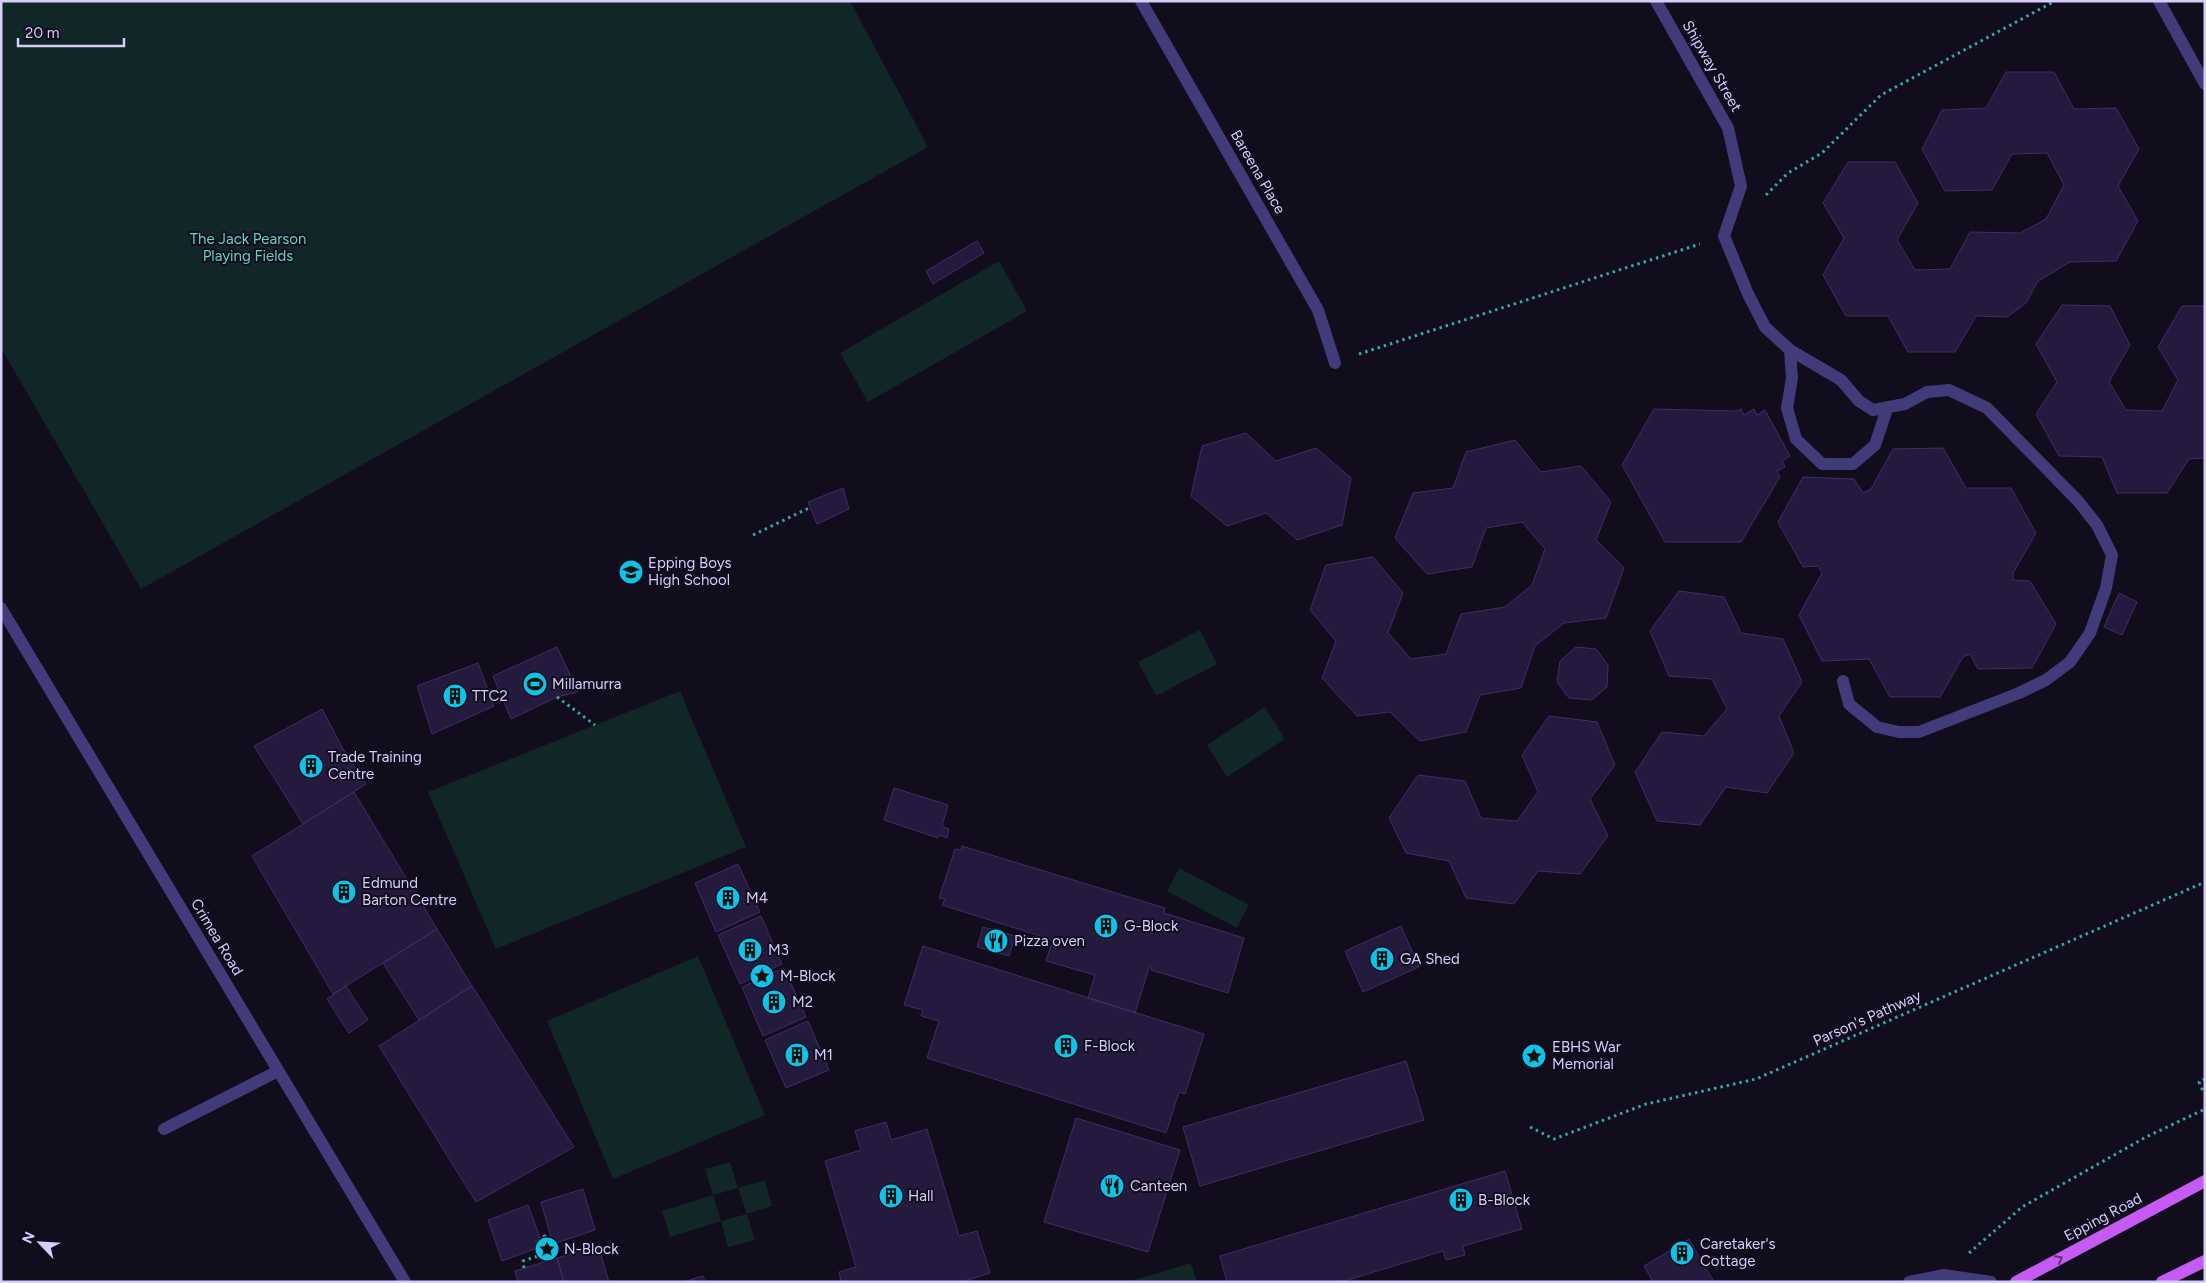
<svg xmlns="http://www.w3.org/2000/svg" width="2206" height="1283" font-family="Figtree,sans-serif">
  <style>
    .green { fill: #112627; fill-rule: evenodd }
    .building { fill: #241a3d; stroke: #3d2e67 }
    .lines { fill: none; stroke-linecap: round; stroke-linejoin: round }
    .path { stroke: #35a7a8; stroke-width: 3; stroke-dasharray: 2.5 4; stroke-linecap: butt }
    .minor { stroke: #413b79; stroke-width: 12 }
    .major { stroke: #c55bf4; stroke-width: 12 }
    .oneway { stroke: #62307e }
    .labels { text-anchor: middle; stroke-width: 4; stroke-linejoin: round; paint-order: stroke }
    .street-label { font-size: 15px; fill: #d5cdfc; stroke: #110d1d }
    .park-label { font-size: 15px; fill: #5ed6c0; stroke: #110d1d }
    .poi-label { font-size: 15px; fill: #d5cdfc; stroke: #110d1d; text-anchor: start }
  </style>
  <rect width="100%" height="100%" fill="#110d1d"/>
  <path class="green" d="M1 1H850L928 147 141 589 1 348Z
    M999 261 1027 311 868 402 840 353Z
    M1200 630 1217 664 1156 696 1138 662Z
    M680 691 746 847 496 949 428 792Z
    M1265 707 1285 739 1227 777 1207 745Z
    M1179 868 1249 905 1237 928 1167 891Z
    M698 956 765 1115 613 1179 547 1021Z
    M730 1162 738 1188 765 1180 772 1206 747 1214 755 1240 728 1247 721 1221 670 1237 662 1211 713 1195 705 1169ZM738 1188 747 1214 721 1221 713 1195Z
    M1191 1263 1197 1282H1128Z"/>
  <path class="building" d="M2006 72H2054L2074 109 2116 108 2139 149 2118 186 2138 221 2116 261 2070 262 2038 281 2026 303 2007 317 1976 316 1955 352H1908L1888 316H1846L1823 275 1844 238 1823 203 1848 162H1895L1918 203 1897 240 1915 270 1950 269 1970 232 2020 233 2046 219 2064 185 2047 153 2012 154 1992 190 1945 191 1922 149 1942 110 1986 108Z
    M977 241 984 253 933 284 926 271Z
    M2062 305 2110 306 2130 345 2109 382 2126 410 2162 411 2178 380 2158 347 2182 306H2205V458L2189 459 2167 493H2117L2102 457 2059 456 2036 414 2057 382 2036 344Z
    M1654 409 1737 411 1741 409 1744 415 1754 409 1757 415 1765 410 1790 456 1782 461 1785 467 1777 471 1780 477 1741 542H1665L1622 465Z
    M1246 433 1276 461 1316 448 1351 478 1342 525 1297 540 1266 513 1227 526 1191 496 1202 446Z
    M1515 440 1541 472 1581 466 1611 502 1596 540 1624 568 1606 618 1564 623 1535 646 1521 688 1480 695 1466 732 1420 741 1390 712 1357 716 1322 678 1336 641 1310 610 1326 565 1373 557 1403 593 1388 633 1411 659 1446 654 1461 614 1505 607 1532 585 1545 549 1522 522 1486 528 1472 567 1427 574 1395 538 1413 493 1453 488 1466 452Z
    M1943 448 1966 488H2011L2036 533 2013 573V580L2030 581 2056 624 2032 668 1978 669 1970 654 1963 657 1940 697H1890L1869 659 1822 661 1799 615 1822 573 1818 566 1803 567 1778 522 1803 477 1854 479 1863 493 1871 489 1893 449Z
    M843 488 849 509 817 524 808 502Z
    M1679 591 1724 597 1741 633 1783 639 1802 682 1779 716 1794 753 1767 793 1726 787 1700 825 1657 821 1635 772 1662 732 1704 736 1727 709 1712 679 1669 676 1650 631Z
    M2119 593 2137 602 2122 635 2104 627Z
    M557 647 578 692 557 697 511 719 493 676Z
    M1576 647 1596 649 1608 665 1607 687 1592 700 1569 698 1557 682 1560 661Z
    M478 663 494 706 432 734 417 686Z
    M322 709 343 749 366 784 303 824 254 746Z
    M1549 716 1597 722 1615 765 1590 799 1608 836 1580 874 1538 871 1514 904 1466 898 1449 861 1406 853 1389 818 1418 775 1465 781 1481 818 1517 821 1538 792 1522 755Z
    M894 788 948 805 942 826 949 829 947 838 939 835 938 838 884 820Z
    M354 792 437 929 333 994 252 856Z
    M962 846 1165 908 1164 913 1244 938 1228 993 1151 970 1152 966 1150 965 1135 1013 1088 998 1095 975 1046 961 1053 940 942 905 945 899 939 898 955 849 961 850Z
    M738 864 760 912 716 932 695 883Z
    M761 916 782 964 740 984 718 935Z
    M1401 926 1419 967 1363 992 1345 951Z
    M983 927 1015 936 1009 956 977 947Z
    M437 929 472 986 419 1020 383 963Z
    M923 946 1204 1034 1185 1094 1179 1092 1166 1133 927 1058 939 1021 921 1016 923 1010 904 1005Z
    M784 968 806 1017 763 1036 742 987Z
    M346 986 368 1020 349 1033 327 999Z
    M472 986 574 1147 476 1202 379 1046Z
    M808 1021 829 1070 786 1088 765 1040Z
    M1406 1061 1424 1120 1200 1186 1183 1127Z
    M1076 1118 1180 1150 1148 1252 1044 1222Z
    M886 1122 891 1140 927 1129 959 1236 977 1231 990 1273 962 1282H841L839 1272 856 1267 825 1161 861 1150 855 1131Z
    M1505 1171 1522 1229 1463 1246 1465 1255 1446 1260 1443 1251 1341 1282H1227L1220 1256Z
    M583 1189 595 1230 553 1244 541 1202Z
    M528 1205 543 1246 502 1261 488 1220Z
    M1689 1239 1714 1282H1650L1652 1280 1644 1266Z
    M598 1245 609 1282H564L557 1258Z
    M557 1258 564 1282H518L515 1271Z
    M703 1276 705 1282H683Z"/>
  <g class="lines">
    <path class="path" d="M1766 195 1788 173 1822 153 1881 95 2055 1
      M1359 354 1700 244
      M753 535 811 507
      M557 697 595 725
      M2205 1079 2199 1082 2203 1091 2205 1090
      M1530 1127 1554 1139 1646 1104 1756 1079 2205 882
      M1969 1253 2022 1207 2146 1137 2205 1109
      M524 1268 523 1261 550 1252 545 1236 540 1238"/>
    <path class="minor" d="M1141 1 1318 310 1335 363
      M1656 1 1728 128 1741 186 1724 236 1748 294 1765 327 1790 350 1841 380 1859 401 1873 410 1905 404 1927 392 1949 390 1987 408 2078 501 2097 525 2112 555 2106 588 2090 633 2070 662 2046 680 2019 693 1919 732H1899L1877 727 1849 704 1843 681
      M2159 1 2205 84
      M1790 350 1792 378 1787 408 1796 439 1822 464H1853L1875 445 1887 409
      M1 608 405 1282
      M164 1129 278 1071
      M1909 1282 1944 1275 1991 1282"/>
    <path class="major" d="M2016 1282 2205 1181
      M2162 1282 2205 1261"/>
  </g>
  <defs><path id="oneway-chevron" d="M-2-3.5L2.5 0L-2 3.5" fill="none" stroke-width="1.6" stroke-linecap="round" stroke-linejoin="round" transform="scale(1.25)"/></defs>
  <use class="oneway" href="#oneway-chevron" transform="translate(2059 1259) rotate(-28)"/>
  <defs>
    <symbol id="school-disc" viewBox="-11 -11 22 22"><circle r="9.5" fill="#0fc3e6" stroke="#110d1d"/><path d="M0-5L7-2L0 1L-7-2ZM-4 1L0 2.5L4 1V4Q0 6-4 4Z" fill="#111"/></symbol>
    <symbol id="stadium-disc" viewBox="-11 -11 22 22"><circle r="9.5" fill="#0fc3e6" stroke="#110d1d"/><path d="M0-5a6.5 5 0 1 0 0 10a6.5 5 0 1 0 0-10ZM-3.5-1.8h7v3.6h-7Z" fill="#111"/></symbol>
    <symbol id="building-disc" viewBox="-11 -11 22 22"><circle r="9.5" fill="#0fc3e6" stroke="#110d1d"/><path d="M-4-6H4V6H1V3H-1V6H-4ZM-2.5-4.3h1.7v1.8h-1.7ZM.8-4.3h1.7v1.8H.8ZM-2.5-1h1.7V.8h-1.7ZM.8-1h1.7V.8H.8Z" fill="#111"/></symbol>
    <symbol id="restaurant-disc" viewBox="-11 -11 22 22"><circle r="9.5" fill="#0fc3e6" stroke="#110d1d"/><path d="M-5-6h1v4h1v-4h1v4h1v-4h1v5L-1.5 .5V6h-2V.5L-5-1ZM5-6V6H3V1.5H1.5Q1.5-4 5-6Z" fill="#111"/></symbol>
    <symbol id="sight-disc" viewBox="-11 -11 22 22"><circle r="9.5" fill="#0fc3e6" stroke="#110d1d"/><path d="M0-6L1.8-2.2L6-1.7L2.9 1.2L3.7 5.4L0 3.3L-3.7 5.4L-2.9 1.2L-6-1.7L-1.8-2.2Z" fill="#111"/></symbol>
  </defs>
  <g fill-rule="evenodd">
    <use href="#school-disc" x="617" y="558" width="28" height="28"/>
    <use href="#stadium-disc" x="521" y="670" width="28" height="28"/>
    <use href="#building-disc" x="441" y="682" width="28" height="28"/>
    <use href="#building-disc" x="297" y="752" width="28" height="28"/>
    <use href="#building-disc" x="330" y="878" width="28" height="28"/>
    <use href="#building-disc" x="714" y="884" width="28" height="28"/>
    <use href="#building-disc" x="1092" y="912" width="28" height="28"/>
    <use href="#restaurant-disc" x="982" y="927" width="28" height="28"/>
    <use href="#building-disc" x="736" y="936" width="28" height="28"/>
    <use href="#building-disc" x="1368" y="945" width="28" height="28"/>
    <use href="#sight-disc" x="748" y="962" width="28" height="28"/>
    <use href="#building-disc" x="760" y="988" width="28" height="28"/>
    <use href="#building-disc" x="1052" y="1032" width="28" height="28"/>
    <use href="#building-disc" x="783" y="1041" width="28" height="28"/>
    <use href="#sight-disc" x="1520" y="1042" width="28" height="28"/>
    <use href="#restaurant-disc" x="1098" y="1172" width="28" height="28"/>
    <use href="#building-disc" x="877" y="1182" width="28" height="28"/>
    <use href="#building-disc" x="1447" y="1186" width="28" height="28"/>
    <use href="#sight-disc" x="533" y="1235" width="28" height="28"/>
    <use href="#building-disc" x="1668" y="1239" width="28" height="28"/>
  </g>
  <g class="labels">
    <g class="street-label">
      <text transform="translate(1712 66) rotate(60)" y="5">Shipway Street</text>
      <text transform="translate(1258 172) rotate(60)" y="5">Bareena Place</text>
      <text transform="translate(217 937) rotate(59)" y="5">Crimea Road</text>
      <text transform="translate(1867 1018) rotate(-24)" y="5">Parson's Pathway</text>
      <text transform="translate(2103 1217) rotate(-28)" y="5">Epping Road</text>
    </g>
    <g class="park-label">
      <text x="248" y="244">The Jack Pearson<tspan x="248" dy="17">Playing Fields</tspan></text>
    </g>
    <g class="poi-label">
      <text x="648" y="568">Epping Boys<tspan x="648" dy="17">High School</tspan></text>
      <text x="552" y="689">Millamurra</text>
      <text x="472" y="701">TTC2</text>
      <text x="328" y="762">Trade Training<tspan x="328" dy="17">Centre</tspan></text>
      <text x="362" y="888">Edmund<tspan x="362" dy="17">Barton Centre</tspan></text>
      <text x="746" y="903">M4</text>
      <text x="1124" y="931">G-Block</text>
      <text x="1014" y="946">Pizza oven</text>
      <text x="768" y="955">M3</text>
      <text x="1400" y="964">GA Shed</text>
      <text x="780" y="981">M-Block</text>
      <text x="792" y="1007">M2</text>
      <text x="1084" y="1051">F-Block</text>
      <text x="1552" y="1052">EBHS War<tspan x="1552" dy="17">Memorial</tspan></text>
      <text x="814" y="1060">M1</text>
      <text x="1130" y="1191">Canteen</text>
      <text x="908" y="1201">Hall</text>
      <text x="1478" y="1205">B-Block</text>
      <text x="1700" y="1249">Caretaker's<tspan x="1700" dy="17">Cottage</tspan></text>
      <text x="564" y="1254">N-Block</text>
    </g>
  </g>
  <rect width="2206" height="1283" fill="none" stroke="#d5cdfc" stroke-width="5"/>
  <g transform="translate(40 1243) rotate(295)" stroke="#110d1d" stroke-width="4" paint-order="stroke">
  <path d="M0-4L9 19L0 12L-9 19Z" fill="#d5cdfc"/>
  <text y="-8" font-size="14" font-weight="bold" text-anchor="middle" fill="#d5cdfc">N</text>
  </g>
  <path d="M18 38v8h106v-8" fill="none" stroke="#d5cdfc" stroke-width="2.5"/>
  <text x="25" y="38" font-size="15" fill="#d5cdfc" stroke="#110d1d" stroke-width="4" paint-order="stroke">20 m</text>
</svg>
